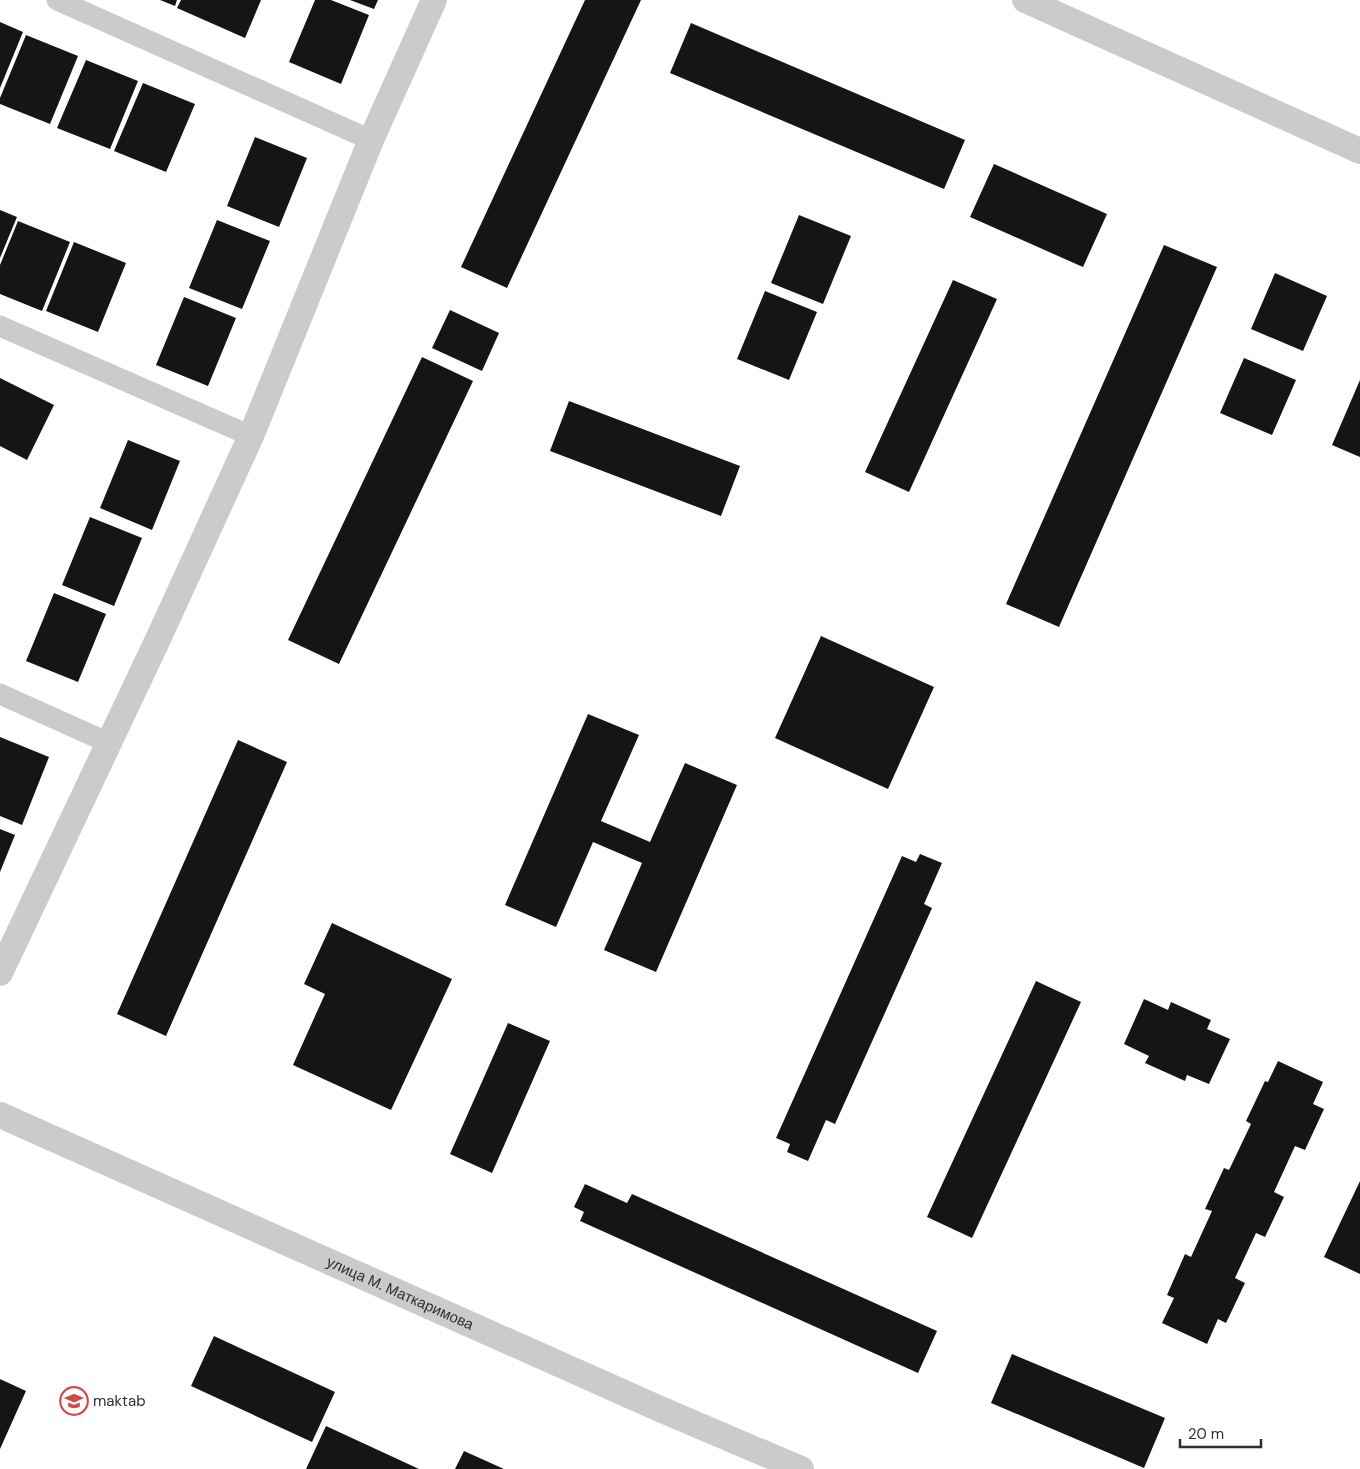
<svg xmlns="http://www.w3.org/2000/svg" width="1360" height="1469" font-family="'DM Sans',sans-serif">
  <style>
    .building { fill: #151515 }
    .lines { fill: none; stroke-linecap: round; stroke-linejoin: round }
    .minor { stroke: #cbcbcb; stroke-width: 21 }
    .tertiary { stroke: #cbcbcb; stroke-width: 26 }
    .labels { text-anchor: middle; stroke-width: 5; stroke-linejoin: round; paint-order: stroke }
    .street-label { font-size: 15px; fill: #2e2e2e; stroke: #fff }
    .poi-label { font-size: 15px; fill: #2e2e2e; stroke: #fff; text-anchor: start }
  </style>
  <rect width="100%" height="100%" fill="#fff"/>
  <path class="building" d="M160 0H177L175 6Z
    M181 0H261L245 38 177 8Z
    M315 0H331L369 15 341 84 289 62Z
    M350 0H378L374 9Z
    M585 0H641L507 288 461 267Z
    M0 22 23 32 0 88Z
    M691 23 965 140 944 189 670 73Z
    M26 35 78 56 50 124 0 104V98Z
    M86 60 138 81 110 149 57 128Z
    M143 83 195 104 166 172 114 151Z
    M255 137 307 158 279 227 227 206Z
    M994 164 1107 214 1083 267 970 217Z
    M0 210 17 217 0 258Z
    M799 215 851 236 823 304 771 283Z
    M217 220 270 241 242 309 189 288Z
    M18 221 70 242 42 311 0 294V265Z
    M74 242 126 263 98 332 46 311Z
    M1164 245 1217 267 1059 627 1006 604Z
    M1275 273 1327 296 1303 351 1251 329Z
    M953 280 997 299 909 492 865 472Z
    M765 291 817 312 789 380 737 359Z
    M184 297 236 318 208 386 156 365Z
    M450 310 499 333 482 371 432 348Z
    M422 357 473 381 339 664 288 640Z
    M1244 358 1296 380 1272 435 1220 413Z
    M0 378 54 405 27 460 0 446Z
    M1360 380V457L1332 445Z
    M569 401 740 466 721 516 550 451Z
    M128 440 180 461 152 530 100 508Z
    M90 517 142 538 114 606 62 585Z
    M54 593 106 614 78 682 26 661Z
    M821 636 934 687 888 789 775 738Z
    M588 714 639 735 601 821 650 842 685 763 737 785 656 972 604 950 642 863 593 842 556 927 505 905Z
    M0 737 49 757 22 825 0 816Z
    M238 740 287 762 166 1036 117 1014Z
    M0 829 15 835 0 872Z
    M920 854 942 863 924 904 932 908 835 1124 826 1120 808 1161 787 1152 790 1144 776 1138 902 856 916 862Z
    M332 923 452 979 391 1110 293 1065 325 994 304 984Z
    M1036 981 1081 1002 972 1238 927 1217Z
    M1144 999 1168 1010 1171 1002 1211 1020 1207 1029 1230 1039 1209 1084 1187 1075 1185 1081 1145 1063 1149 1056 1124 1044Z
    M508 1023 550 1041 492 1173 450 1154Z
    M1278 1061 1323 1082 1313 1104 1324 1109 1305 1150 1295 1146 1274 1192 1284 1197 1265 1237 1256 1233 1235 1278 1245 1283 1226 1323 1218 1319 1207 1344 1162 1323 1174 1298 1167 1295 1185 1254 1191 1257 1212 1211 1205 1209 1224 1168 1229 1170 1251 1124 1246 1121 1265 1081 1268 1082Z
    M1360 1181V1274L1324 1257Z
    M585 1184 627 1203 632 1194 937 1331 918 1373 580 1221 584 1212 574 1207Z
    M214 1336 335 1392 312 1442 191 1386Z
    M1012 1354 1165 1418 1144 1468 991 1403Z
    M0 1379 26 1391 0 1449Z
    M326 1426 419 1469H306Z
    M464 1451 504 1469H455Z"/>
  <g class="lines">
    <path class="minor" d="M57 0 371 140
      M0 326 251 436
      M0 694 109 743"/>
    <g class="tertiary">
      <path d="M1025 0 1360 151"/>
      <path d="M0 973 159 637 251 436 371 140 434 0"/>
      <path id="s1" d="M0 1115 660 1409 801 1469"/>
    </g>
  </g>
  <defs>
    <symbol id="school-ring" viewBox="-11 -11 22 22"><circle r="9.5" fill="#fff" stroke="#cf4b45" stroke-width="1.5"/><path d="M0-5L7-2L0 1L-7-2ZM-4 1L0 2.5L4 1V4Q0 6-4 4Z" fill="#cf4b45"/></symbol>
  </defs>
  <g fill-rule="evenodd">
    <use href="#school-ring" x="58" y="1385" width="32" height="32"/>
  </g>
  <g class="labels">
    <g class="street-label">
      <text dy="5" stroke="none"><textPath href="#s1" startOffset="438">улица М. Маткаримова</textPath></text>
    </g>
    <g class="poi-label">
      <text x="93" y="1406">maktab</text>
    </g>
  </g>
  <path d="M1180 1439v8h81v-8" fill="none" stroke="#2e2e2e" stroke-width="2.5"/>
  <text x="1188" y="1439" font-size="15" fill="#2e2e2e" stroke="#ffffff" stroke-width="4" paint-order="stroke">20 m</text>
</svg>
